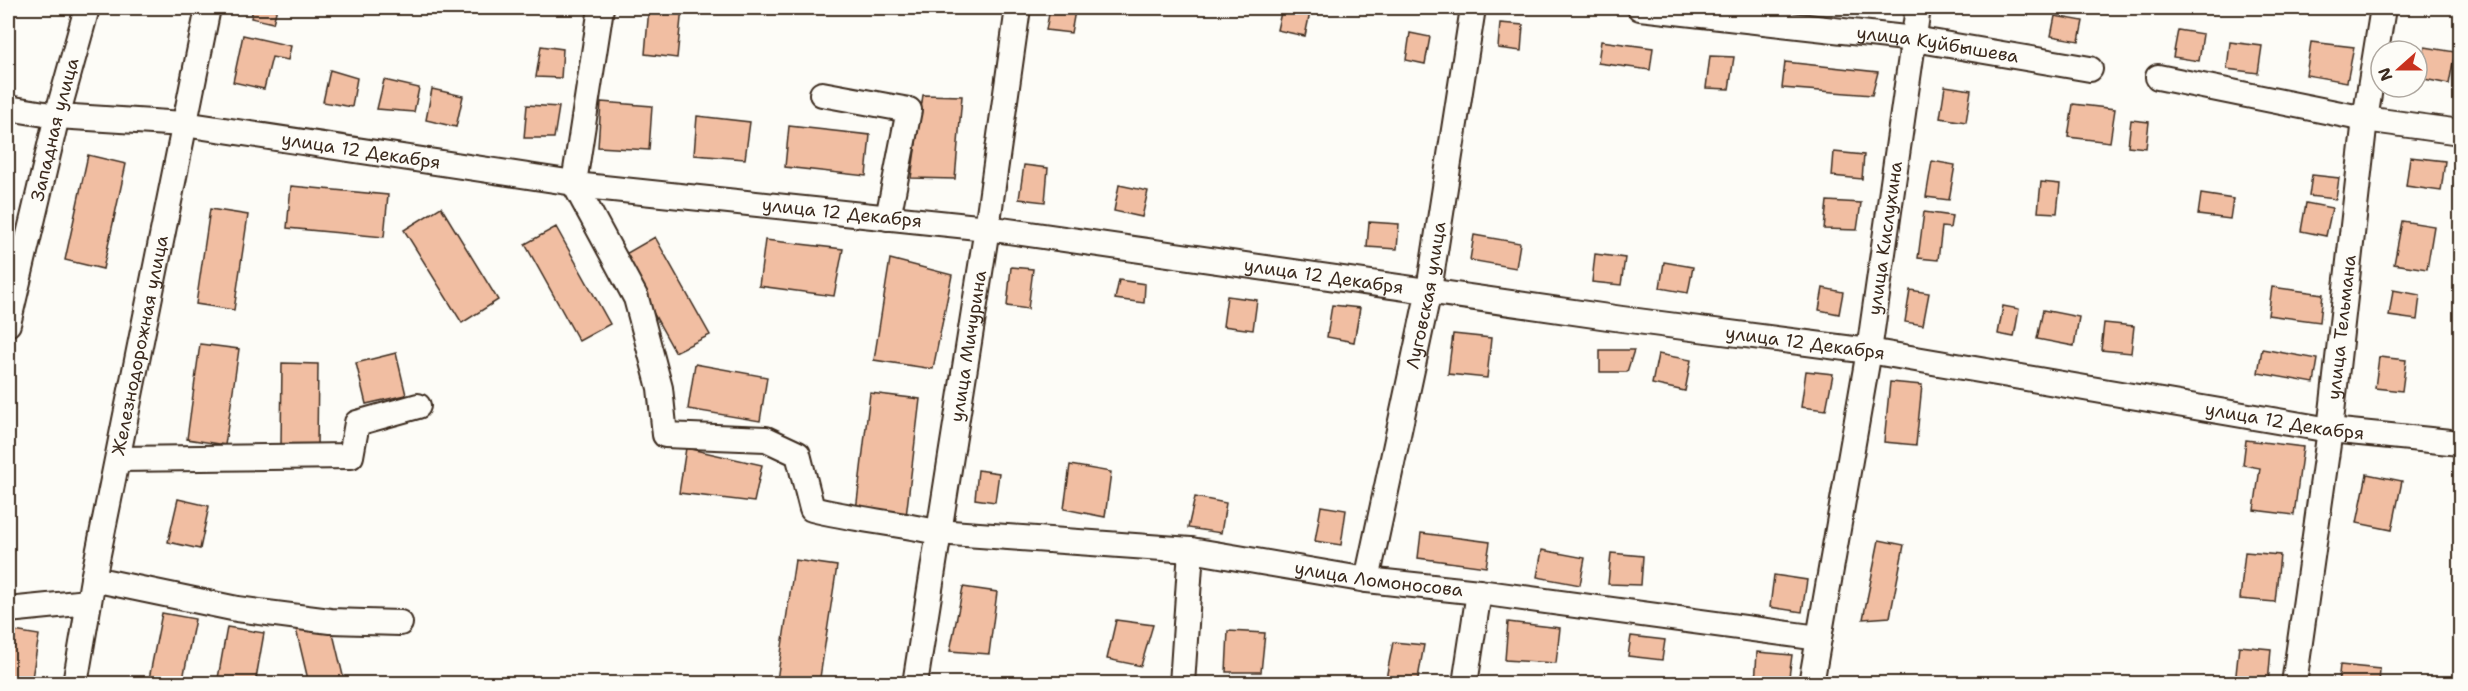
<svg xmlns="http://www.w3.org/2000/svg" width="2468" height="691" font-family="'Shantell Sans',sans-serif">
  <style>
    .building { fill: #f1bea2; stroke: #3b2a1e; stroke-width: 1.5 }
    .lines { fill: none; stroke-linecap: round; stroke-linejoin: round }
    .minor-casing { stroke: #3b2a1e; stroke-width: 28 }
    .minor { stroke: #fdfcf7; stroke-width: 24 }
    .labels { text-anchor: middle; stroke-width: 4.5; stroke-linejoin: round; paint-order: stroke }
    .street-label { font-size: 18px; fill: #3b2a1e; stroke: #fdfcf7 }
  </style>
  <rect width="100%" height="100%" fill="#fdfcf7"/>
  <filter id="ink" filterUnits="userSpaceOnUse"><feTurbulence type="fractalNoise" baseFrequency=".0167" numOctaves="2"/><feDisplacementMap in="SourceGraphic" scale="12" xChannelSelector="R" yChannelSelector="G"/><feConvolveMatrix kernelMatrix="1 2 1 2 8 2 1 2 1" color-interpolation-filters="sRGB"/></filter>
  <g filter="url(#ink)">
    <path class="building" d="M253 8H277L273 23 251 18Z
      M649 8H682L677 58 645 54Z
      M1282 8H1311L1305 36 1277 30Z
      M2137 8H2161V14L2137 11Z
      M2430 8H2460L2459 13 2430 10Z
      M1050 9 1075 11 1071 33 1046 30Z
      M2055 16 2083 21 2079 41 2051 36Z
      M1500 23 1523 25 1521 51 1498 48Z
      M2178 30 2203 34 2199 61 2173 57Z
      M1410 33 1430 37 1425 64 1406 60Z
      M243 35 291 46 288 60 272 57 264 89 233 82Z
      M1601 41 1653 48 1650 70 1598 63Z
      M2230 42 2262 46 2258 73 2227 69Z
      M2311 42 2354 47 2347 82 2306 75Z
      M541 46 563 49 561 78 536 77Z
      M2425 47 2455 52 2449 84 2419 78Z
      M1710 56 1734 57 1729 89 1706 88Z
      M1785 62 1878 72 1872 95 1782 88Z
      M330 70 357 78 352 107 323 102Z
      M384 80 419 88 414 112 377 109Z
      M1945 86 1971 90 1966 122 1940 118Z
      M432 89 463 96 456 127 426 120Z
      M923 95 962 96 955 179 911 178Z
      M601 102 652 106 649 150 598 147Z
      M2073 104 2115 109 2110 142 2068 137Z
      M527 105 559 107 554 138H524Z
      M697 116 750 122 745 159 694 155Z
      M2131 120 2149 122 2146 148 2128 146Z
      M789 126 870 135 866 176 785 167Z
      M1834 152 1864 155 1862 179 1832 176Z
      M88 155 126 164 103 269 65 260Z
      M2410 157 2445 161 2441 191 2406 186Z
      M1932 161 1955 165 1949 200 1926 197Z
      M1024 165 1048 168 1045 202 1019 199Z
      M2312 175 2339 178 2336 199 2309 196Z
      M2041 182 2060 184 2057 213 2038 212Z
      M1119 185 1148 191 1142 217 1114 211Z
      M291 186 388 195 384 237 287 228Z
      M2201 194 2233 199 2230 219 2198 215Z
      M1827 201 1861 203 1857 230 1824 229Z
      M2306 203 2332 208 2326 236 2301 231Z
      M441 207 498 300 462 323 404 230Z
      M210 209 248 215 234 310 196 304Z
      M1924 212 1952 216 1950 228 1942 227 1938 260 1918 258Z
      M2402 221 2434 226 2427 269 2394 264Z
      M1369 222 1399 224 1397 249 1367 247Z
      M556 227 610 324 579 341 525 244Z
      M1474 235 1520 243 1516 268 1470 260Z
      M655 237 710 335 675 352 622 256Z
      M765 240 843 249 834 296 759 286Z
      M1595 254 1625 258 1621 285 1592 282Z
      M890 259 952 275 933 369 874 360Z
      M1664 262 1693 267 1688 293 1660 288Z
      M1011 267 1033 269 1028 309 1007 306Z
      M1119 280 1145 284 1144 303 1115 299Z
      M2272 287 2323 294 2320 322 2268 315Z
      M1823 288 1843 292 1839 314 1819 310Z
      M1910 290 1929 293 1923 325 1905 322Z
      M2393 290 2420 295 2417 320 2389 316Z
      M1227 296 1257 300 1253 330 1223 326Z
      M1332 305 1360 308 1354 342 1327 337Z
      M2003 306 2019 309 2014 337 1998 334Z
      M2043 310 2079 317 2074 346 2037 339Z
      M2104 323 2134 326 2131 353 2101 350Z
      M1453 334 1491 338 1487 378 1448 374Z
      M200 344 239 349 225 445 187 439Z
      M2262 349 2318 359 2314 383 2258 373Z
      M1600 350H1634L1627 372H1600Z
      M396 353 406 395 366 404 356 363Z
      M1658 354 1691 360 1685 391 1652 384Z
      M2379 357 2406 360 2402 391 2375 388Z
      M282 363 318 364 317 446H281Z
      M695 364 767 377 760 421 688 409Z
      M1806 371 1833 374 1826 410 1801 407Z
      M1890 382 1922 385 1916 445 1884 442Z
      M870 393 920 399 905 525 855 519Z
      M2246 440 2303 447 2294 515 2254 510 2260 468 2243 465Z
      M686 448 762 465 754 502 679 493Z
      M1070 465 1111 472 1105 517 1064 509Z
      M978 470 999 473 995 502 975 499Z
      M2367 474 2402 481 2392 530 2357 523Z
      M1195 497 1226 503 1221 533 1188 528Z
      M178 499 209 506 200 549 168 542Z
      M1321 506 1346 510 1341 545 1315 541Z
      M1421 533 1490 542 1486 567 1418 558Z
      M1879 540 1904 545 1890 617 1863 619Z
      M1542 550 1585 558 1580 585 1537 577Z
      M2245 552 2280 555 2275 602 2240 599Z
      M1611 553 1643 556 1641 585 1608 584Z
      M795 560 837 566 819 684 777 680Z
      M1774 575 1807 580 1802 612 1770 607Z
      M963 587 997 592 989 654 950 651Z
      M162 613 195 619 182 684H148Z
      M1116 620 1153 625 1141 666 1107 659Z
      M330 621 345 684H309L296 629Z
      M1508 622 1560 628 1556 663 1505 660Z
      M227 627 264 633 255 684H217Z
      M8 630 39 635 31 684H8Z
      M1228 631 1265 633 1261 672H1226Z
      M1631 636 1665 640 1662 660 1628 656Z
      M1393 642 1424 645 1417 684H1385Z
      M2239 646 2271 649 2268 684H2235Z
      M1757 652 1792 655 1788 684H1755Z
      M2340 665 2380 669 2379 684H2338Z"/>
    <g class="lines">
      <defs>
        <g id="minor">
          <path id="s1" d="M1640 8 1914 39 2090 69"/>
          <path d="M2158 77 2365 119 2460 132"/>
          <path d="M822 94 909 110 888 218"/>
          <path id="s2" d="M8 108 57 116 184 124 574 183 575 185 987 228 1622 319 1869 351 2330 430 2460 443"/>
          <path d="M574 183 601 8"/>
          <path id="s3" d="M575 185 636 298 660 388 665 435 766 439 798 454 812 509C853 519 896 523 937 532L1191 550 1367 580 1479 592 1819 638"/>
          <path id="s4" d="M8 324 57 116 87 8"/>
          <path d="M118 459 351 456 357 423 418 406"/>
          <path d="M93 579 237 609 330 621 400 623"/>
          <path id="s5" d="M1367 580 1429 290 1473 8"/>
          <path d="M8 610 88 602"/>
          <path id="s6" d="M75 684 93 579 208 8"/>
          <path id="s7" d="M915 684 987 228 1018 8"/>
          <path d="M1182 684 1191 550"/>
          <path d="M1465 684 1479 592"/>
          <path id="s8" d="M1811 684 1869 351 1918 8"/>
          <path id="s9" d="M2294 684 2330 430 2365 119 2383 8"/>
        </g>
      </defs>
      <use href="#minor" class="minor-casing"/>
      <use href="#minor" class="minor"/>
    </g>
  </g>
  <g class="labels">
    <g class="street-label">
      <text dy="6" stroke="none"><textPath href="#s1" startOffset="300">улица Куйбышева</textPath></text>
      <text dy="6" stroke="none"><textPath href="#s4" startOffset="200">Западная улица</textPath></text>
      <text dy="6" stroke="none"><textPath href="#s2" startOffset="356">улица 12 Декабря</textPath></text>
      <text dy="6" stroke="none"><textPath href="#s2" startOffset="842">улица 12 Декабря</textPath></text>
      <text dy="6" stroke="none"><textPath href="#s8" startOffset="452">улица Кислухина</textPath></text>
      <text dy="6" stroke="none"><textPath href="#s2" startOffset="1328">улица 12 Декабря</textPath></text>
      <text dy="6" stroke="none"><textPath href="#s5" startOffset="291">Луговская улица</textPath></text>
      <text dy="6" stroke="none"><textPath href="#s9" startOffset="360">улица Тельмана</textPath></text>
      <text dy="6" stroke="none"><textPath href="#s2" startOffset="1814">улица 12 Декабря</textPath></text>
      <text dy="6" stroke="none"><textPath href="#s6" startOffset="345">Железнодорожная улица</textPath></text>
      <text dy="6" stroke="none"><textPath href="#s7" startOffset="342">улица Мичурина</textPath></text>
      <text dy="6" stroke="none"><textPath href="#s2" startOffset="2300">улица 12 Декабря</textPath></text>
      <text dy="6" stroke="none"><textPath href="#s3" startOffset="1034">улица Ломоносова</textPath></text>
    </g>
  </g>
  <rect width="2468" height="691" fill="none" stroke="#fdfcf7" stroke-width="30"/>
  <rect x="15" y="15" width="2438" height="661" fill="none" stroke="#3b2a1e" stroke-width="2" filter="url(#ink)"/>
  <g transform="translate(2399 69) rotate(249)"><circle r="28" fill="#fdfcf7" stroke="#afa8a0" stroke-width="1.5"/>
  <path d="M0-4.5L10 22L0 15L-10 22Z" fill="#c8321e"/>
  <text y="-9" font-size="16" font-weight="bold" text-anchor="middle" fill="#3b2a1e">N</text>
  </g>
</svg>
